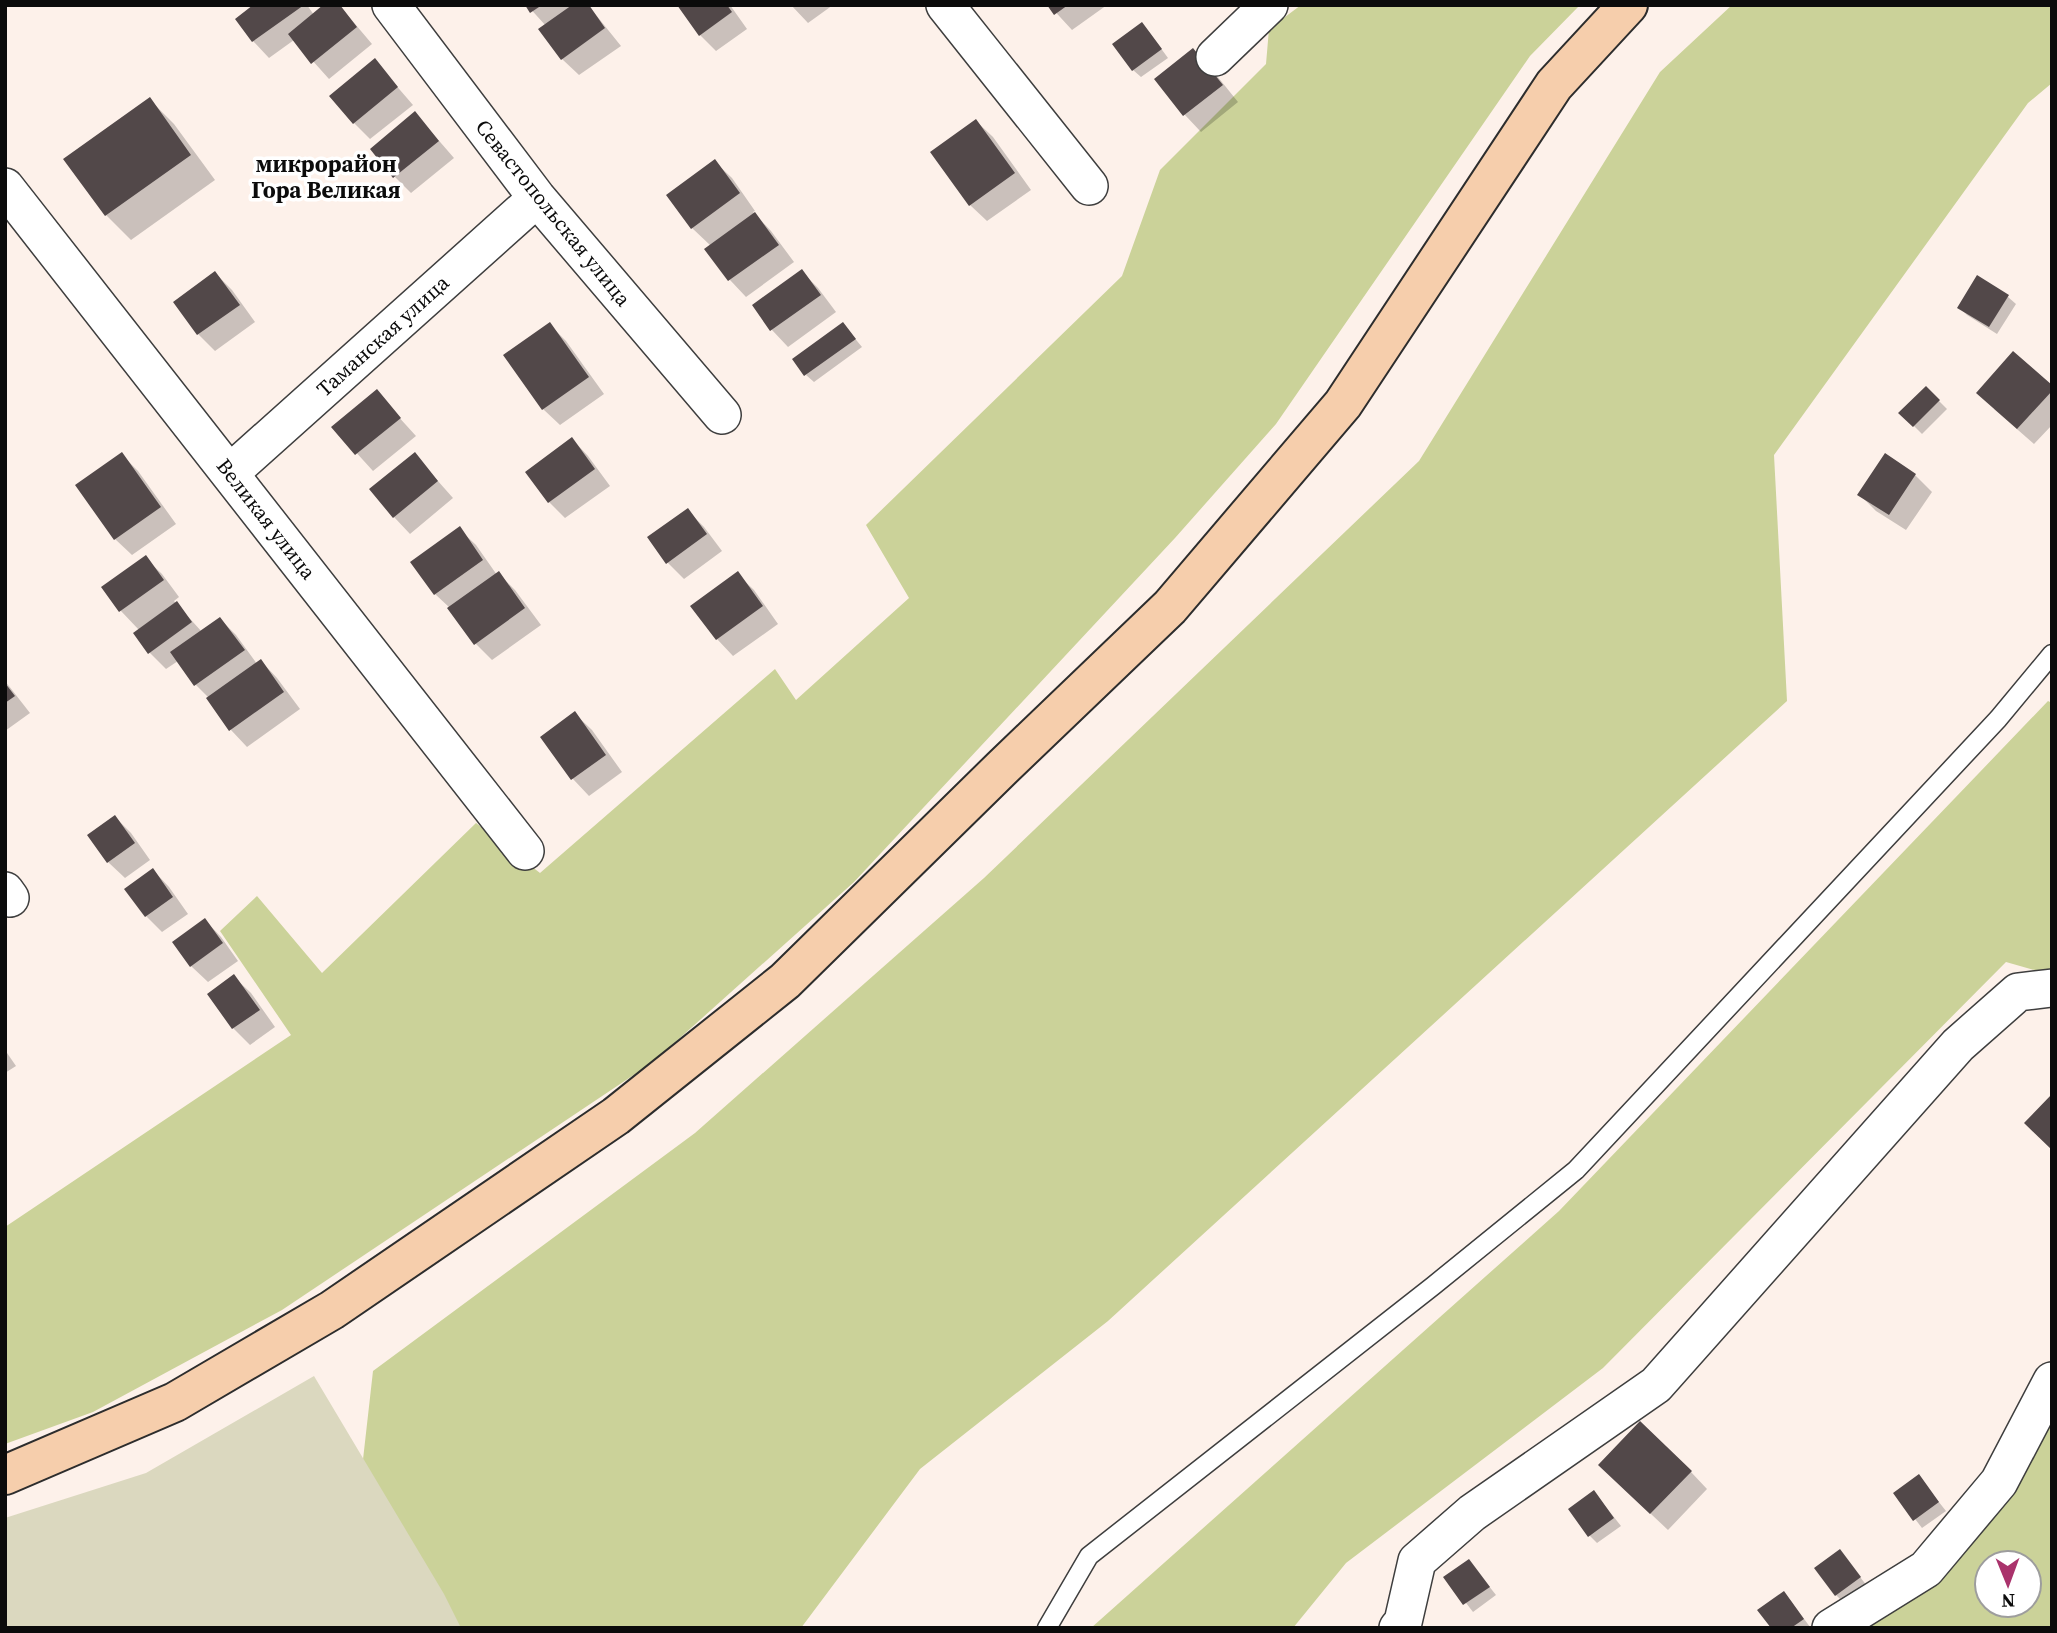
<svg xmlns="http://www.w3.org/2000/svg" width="2057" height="1633" font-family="'Source Serif 4',serif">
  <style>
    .forest { fill: #cbd299; fill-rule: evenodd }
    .cemetery { fill: #dbd8bf }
    .shadow { fill: #0003 }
    .building { fill: #524849 }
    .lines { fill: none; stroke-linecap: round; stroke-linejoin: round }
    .service-casing { stroke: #3e3e3e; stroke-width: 21 }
    .minor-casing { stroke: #3e3e3e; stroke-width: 40 }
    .secondary-casing { stroke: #2d2d2d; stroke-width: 42 }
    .service { stroke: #fff; stroke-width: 18 }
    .minor { stroke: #fff; stroke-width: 37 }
    .secondary { stroke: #f6ceac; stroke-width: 38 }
    .labels { text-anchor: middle; stroke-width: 7; stroke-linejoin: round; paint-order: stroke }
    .street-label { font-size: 21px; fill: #0b0b0b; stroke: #fff }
    .neighbourhood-label { font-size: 23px; font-weight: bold; fill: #0b0b0b; stroke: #fff }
  </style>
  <rect width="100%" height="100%" fill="#fdf1ea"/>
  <path class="forest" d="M1301 5H1580L1530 56 1276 424 1175 538 854 882 653 1062 282 1310 93 1412 5 1444V1227L291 1035 220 931 257 896 322 973 476 823 540 873 775 669 796 700 909 598 866 525 1122 276 1160 170 1266 64 1269 29Z
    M1732 5H2052V83L2028 103 1774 455 1787 701 1108 1321 920 1469 801 1628H344L373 1371 695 1133 984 878 1419 461 1660 72Z
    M2048 701 2052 703V975L2006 962 1603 1368 1346 1563 1293 1628H1091L1559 1211Z
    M2052 1377V1628H1827L2006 1491ZM1987 1563H2029V1605H1987Z"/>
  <path class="cemetery" d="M314 1376 444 1594 461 1628H5V1518L146 1473Z"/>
  <path class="shadow" d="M256 5H307L314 15 339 5 372 44 329 79 294 40 269 58 253 41Z
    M527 5H588L621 46 579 75 562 59 546 26Z
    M679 5H730L747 29 716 51 700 35Z
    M791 5H833L808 23Z
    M1049 5H1107L1072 30Z
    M1149 32 1168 58 1141 77 1133 70Z
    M375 61 413 105 370 139 354 123Z
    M1209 66 1238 102 1201 132 1185 115 1157 79Z
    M149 99 174 124 215 180 131 240 106 215 66 159Z
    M415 113 454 158 411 193 395 177Z
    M976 121 993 137 1031 190 987 221 970 205Z
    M715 162 732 178 755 211 753 212 771 231 794 262 746 297 730 280 707 249 711 246 692 228Z
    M802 272 818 288 836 312 788 347 772 330 754 305Z
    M215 273 232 290 255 322 215 351 198 334 175 302Z
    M2008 297 2016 304 1997 334 1967 315 1959 307Z
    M549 324 566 341 604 394 560 425 543 409Z
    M843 324 862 347 814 382 806 375Z
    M1926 388 1947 409 1922 434 1901 413Z
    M2052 388V425L2034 444 1994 409Z
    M376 392 416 436 373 471 333 427Z
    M572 439 588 456 610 486 565 518 549 502Z
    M121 454 138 471 176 524 132 555 115 539 77 486Z
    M414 454 453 498 410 534 394 517Z
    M1885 455 1915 475 1932 492 1906 530 1876 511 1859 494Z
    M688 511 704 527 722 551 684 579 667 562Z
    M459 529 476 545 497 575 499 574 515 590 541 625 492 660 475 643 450 608 435 594Z
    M145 558 162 574 179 597 174 601 202 632 220 619 236 635 257 664 261 661 277 678 300 709 247 747 231 730 209 698 196 685 178 661 166 669 150 653 139 630 121 611 103 588Z
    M737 574 754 590 778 624 733 656 717 639Z
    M5 681 30 713 5 731Z
    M575 714 592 730 622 772 589 796 573 779 543 737Z
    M115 817 131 833 150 860 125 878 108 862Z
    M153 870 169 887 188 914 162 932 146 916Z
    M205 920 221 937 238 961 208 982 191 966Z
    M234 977 251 993 275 1027 250 1045 233 1028 209 995Z
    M5 1050 16 1066 5 1073Z
    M1691 1472 1707 1489 1668 1530 1617 1482Z
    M1919 1477 1946 1511 1922 1528 1895 1493Z
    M1594 1492 1621 1526 1597 1543 1589 1535Z
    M1840 1551 1867 1586 1844 1603 1836 1595Z
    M1469 1561 1496 1595 1473 1612 1446 1577Z
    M1783 1593 1791 1601 1810 1627 1773 1628Z"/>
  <path class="building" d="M253 5H304L252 42 235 19Z
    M323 5H340L357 27 311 64 288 34Z
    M525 5H542L530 13Z
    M572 5H589L605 28 561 60 538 29Z
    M677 5H727L732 12 699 36Z
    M1047 5H1068L1054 15Z
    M1142 22 1162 49 1132 71 1112 44Z
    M1193 48 1223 85 1183 116 1154 79Z
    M375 58 398 87 353 124 329 96Z
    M150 97 191 155 105 216 63 159Z
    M415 111 439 141 393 178 370 149Z
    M976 119 1015 173 969 206 930 152Z
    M715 159 740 193 691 229 666 195Z
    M755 212 779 245 728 281 704 249Z
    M802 269 821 295 770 331 752 305Z
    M215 271 240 305 197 335 173 302Z
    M1977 275 2009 295 1989 327 1957 308Z
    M550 322 589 377 542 410 503 355Z
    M843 322 856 339 804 376 792 359Z
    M2013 351 2052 385V391L2017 429 1976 393Z
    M1926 386 1940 400 1913 427 1898 413Z
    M377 389 401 418 355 455 331 427Z
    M572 437 595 469 548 503 525 472Z
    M122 452 161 507 114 540 75 485Z
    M415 452 438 481 393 518 369 489Z
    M1885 453 1916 474 1889 515 1857 495Z
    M688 508 707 534 666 564 647 537Z
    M460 526 483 560 434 595 410 562Z
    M146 555 164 580 119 612 101 587Z
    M499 571 525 608 474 645 447 608Z
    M738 571 763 606 716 640 690 606Z
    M177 601 192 622 148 654 133 633Z
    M220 617 245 650 194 686 170 652Z
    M261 659 284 692 229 731 206 698Z
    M5 683 15 696 5 703Z
    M575 711 606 755 571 780 540 737Z
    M115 815 135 843 107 863 87 835Z
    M153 868 173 897 145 917 124 889Z
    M205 918 223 943 190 967 172 942Z
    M234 974 260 1010 232 1029 207 994Z
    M2052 1094V1150L2024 1123Z
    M1640 1421 1692 1471 1650 1514 1598 1465Z
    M1919 1474 1939 1502 1913 1521 1893 1493Z
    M1594 1490 1614 1518 1588 1537 1568 1509Z
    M1840 1549 1861 1577 1835 1596 1814 1568Z
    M1469 1559 1490 1587 1463 1605 1443 1577Z
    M1784 1591 1804 1619 1791 1628H1771L1757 1610Z"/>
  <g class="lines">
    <defs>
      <path id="service" d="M1047 1628 1089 1556 1433 1286 1576 1170 1998 719 2052 654"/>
      <path id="minor" d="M391 5 537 198 722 415
        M945 5 1089 186
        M1215 57 1269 5
        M5 187 525 851
        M230 473 537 198
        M5 891 10 898
        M1398 1628 1403 1622 1417 1561 1472 1513 1656 1385 1958 1045 2018 992 2052 988
        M1831 1628 1926 1569 1999 1482 2052 1381"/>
      <path id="secondary" d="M5 1475 175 1402 332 1310 616 1116 785 981 1003 767 1170 607 1343 404 1554 85 1628 5"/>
    </defs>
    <use href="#service" class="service-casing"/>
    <use href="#minor" class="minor-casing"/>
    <use href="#secondary" class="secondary-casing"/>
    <use href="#service" class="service"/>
    <use href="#minor" class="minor"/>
    <use href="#secondary" class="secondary"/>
  </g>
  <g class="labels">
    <g class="street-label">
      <text transform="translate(553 213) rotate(51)" y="7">Севастопольская улица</text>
      <text transform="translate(383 336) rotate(-42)" y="7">Таманская улица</text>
      <text transform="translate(266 519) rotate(52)" y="7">Великая улица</text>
    </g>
    <g class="neighbourhood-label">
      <text x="326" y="172">микрорайон<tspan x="326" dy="26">Гора Великая</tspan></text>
    </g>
  </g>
  <rect width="2057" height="1633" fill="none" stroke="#0b0b0b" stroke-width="14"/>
  <g transform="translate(2008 1584) rotate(179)"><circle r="33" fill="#ffffff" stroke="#9d9d9d" stroke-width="2"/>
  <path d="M0-5L12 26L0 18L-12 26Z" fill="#aa336c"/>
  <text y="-10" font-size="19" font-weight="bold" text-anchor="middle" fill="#0b0b0b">N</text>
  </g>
</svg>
